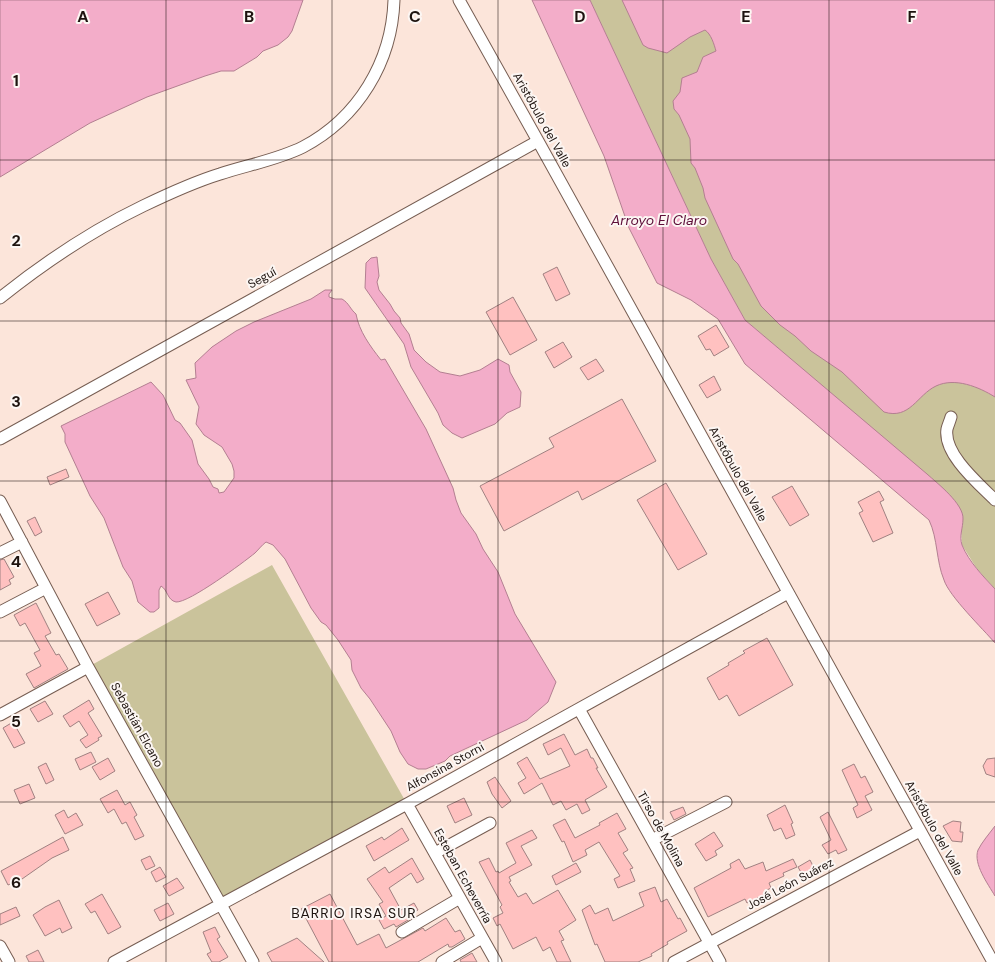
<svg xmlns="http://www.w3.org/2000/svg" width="995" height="962" font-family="'DM Sans',sans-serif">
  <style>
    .green { fill: #cac39b }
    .water { fill: #f3adc9; stroke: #b37f91 }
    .building { fill: #ffc1c0; stroke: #a08181 }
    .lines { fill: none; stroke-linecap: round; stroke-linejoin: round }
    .minor-casing { stroke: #765d52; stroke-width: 13 }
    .minor { stroke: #fff; stroke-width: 11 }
    .grid { fill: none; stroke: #1d130f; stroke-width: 1; stroke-opacity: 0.55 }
    .labels { text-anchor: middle; stroke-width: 4; stroke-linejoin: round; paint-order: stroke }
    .street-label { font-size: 12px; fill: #1d130f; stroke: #fcf6f3 }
    .water-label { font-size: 14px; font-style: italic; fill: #5e0e39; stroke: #fcf6f3 }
    .neighbourhood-label { font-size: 14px; letter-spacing: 1px; fill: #1d130f; stroke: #fcf6f3 }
    .grid-label { font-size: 16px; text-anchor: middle; font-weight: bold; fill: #1d130f; stroke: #fcf6f3; stroke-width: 4; stroke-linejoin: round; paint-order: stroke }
  </style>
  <rect width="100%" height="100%" fill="#fce5da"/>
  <path class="green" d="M590 0H995V589L977 569 962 545 961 524 948 493 745 320 711 259Z
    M272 565 407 804 221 903 88 667Z"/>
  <path class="water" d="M0 0H303L292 31 288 37 278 45 263 51 257 57 234 71H221L205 76 147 97 90 123 0 177Z
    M532 0H590L711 259 745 320 927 474C937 483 964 504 963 519 963 528 959 536 962 545 969 562 983 576 995 589V643C983 629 949 596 944 580 936 561 938 539 929 520L745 364 718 319 691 300 657 283 629 228 604 156Z
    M622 0H995V397C979 387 955 377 936 386 917 395 910 420 884 412L842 372 811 351 795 336 780 325 761 306 738 264 733 259 705 198 703 188 695 168 691 163 690 139 679 115 674 109 673 101 680 92 682 78 697 72 703 57 716 51C714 44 711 34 705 30L690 37 667 53 648 48 643 45Z
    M377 257 379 276 377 282 379 290 390 304 394 311 400 318 401 323 409 334 414 350 426 362 440 372 460 376 480 370 498 359 509 365 510 372 521 392 520 407 507 413 495 424 462 438 452 433 443 425 438 413 411 367 404 344 365 288 366 263 371 258Z
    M325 290H332L329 294V297L335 299H342C349 303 350 309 356 314 359 331 370 346 381 360L385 359 426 429 453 488 456 500 461 513 476 534 483 549 498 572 515 614 556 682 548 702 527 720 450 756 445 761 426 769H418L408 764 400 752 391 731 370 699 361 688 352 670 351 660 338 640 326 625 321 622 311 608 285 559 273 545 266 542C262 545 259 549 255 553 244 562 189 603 176 602 167 600 168 590 161 586L159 590V608L154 612H150L138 602 132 581 123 567 104 518 90 496 65 442V434L61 426 151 382 163 395 175 420 180 423 192 440 198 464 209 479 213 487 218 489 219 493 224 492 234 478V471L232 464 222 447 204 435 196 424 199 407 186 380 196 378 195 363 212 347 236 331 254 322 311 299Z
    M995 826V896C988 884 973 864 978 850 982 842 989 834 995 826Z"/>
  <path class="building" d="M557 267 570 294 556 301 543 274Z
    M513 297 537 340 510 355 486 312Z
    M716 325 729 347 714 356 710 349 706 350 698 336Z
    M563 342 572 357 554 368 545 352Z
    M596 359 604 371 588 380 580 368Z
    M714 376 721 390 707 398 699 385Z
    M622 399 656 461 582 500 578 491 504 531 480 486 554 447 549 438Z
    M66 469 69 477 50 485 47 477Z
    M666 483 707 554 678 570 637 500Z
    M792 486 809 515 790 526 772 497Z
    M879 491 884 500 880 502 893 533 873 542 859 513 863 511 858 502Z
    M35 517 42 532 35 536 27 521Z
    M4 559 14 577 9 580 11 584 0 590V560Z
    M108 592 120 614 97 626 85 604Z
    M36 603 51 633 45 636 56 655 59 654 68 669 34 688 26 674 41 666 34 653 40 650 25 623 20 626 14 615Z
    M767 638 793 685 739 716 727 695 719 700 707 678 729 665 728 663 745 653 743 651Z
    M89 700 94 709 88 713 102 736 98 738 99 740 86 748 80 740 88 735 79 721 70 727 63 716Z
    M45 701 53 714 38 722 30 709Z
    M13 722 25 743 14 748 3 728Z
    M564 734 575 755 587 749 591 758H593L598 768H596L607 787 585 800 590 810 582 814 577 804 566 810 561 801 553 805 542 783 524 794 518 783 526 778 517 763 527 757 540 779 570 766 561 748 548 755 543 744Z
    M91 752 96 762 80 770 75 759Z
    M108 758 115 771 100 780 92 767Z
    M995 758V777L986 774 983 766 987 759Z
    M46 763 54 780 46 784 38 767Z
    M854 764 861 778 865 776 873 792 865 796 872 810 857 818 853 808 858 805 842 770Z
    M495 777 511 801 502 808 492 794 487 782Z
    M29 784 35 798 20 804 14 790Z
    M117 790 125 805 130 802 137 815 134 817 144 836 135 840 126 822 122 824 114 809 108 813 100 799Z
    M464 798 472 815 455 823 447 806Z
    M785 805 793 823 791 824 795 835 786 839 781 828 774 831 767 815Z
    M683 807 686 814 674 820 670 812Z
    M64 810 68 818 76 813 83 825 65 834 55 815Z
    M828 812 847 850 838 854 836 850 828 854 822 845 831 840 820 817Z
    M617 813 626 829 618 833 628 850 623 853 633 868 630 869 635 881 618 888 614 879 620 876 599 842 585 850 587 855 573 862 564 841 562 842 553 825 565 819 575 838 600 825 599 823Z
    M953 821 961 822 960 832H963L962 842 952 841 943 826Z
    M402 828 409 840 374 861 366 846 382 837 384 840Z
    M532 830 537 838 521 846 532 865 509 877 511 881 509 882 518 897 526 893 533 904 558 890 576 920 559 931 564 940 561 941 571 962H557L550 947 543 951 536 937 513 949 500 924 497 926 493 918 503 913 500 907 502 905 479 862 489 858 496 872 498 871 499 873 516 863 506 843Z
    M714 832 723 846 715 851 717 855 706 861 695 844Z
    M63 837 69 850 52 858 22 879 8 885 1 871Z
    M150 856 155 866 146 870 141 860Z
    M412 858 424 879 417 883 411 873 389 888 401 910 414 903 418 910 413 913 415 916 396 927 394 924 384 929 379 920 386 916 379 904 383 902 367 879 385 867 389 873Z
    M739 859 745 869 763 862 766 871 793 859 797 867 783 873 784 876 769 883 771 888 765 891 766 894 747 903 745 899 708 917 694 888 731 868 730 864Z
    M810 860 815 870 803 876 798 867Z
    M576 863 581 872 556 885 552 876Z
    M160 867 166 877 156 882 151 872Z
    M177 878 184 888 169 896 163 886Z
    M655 887 661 902 667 899 678 919 680 918 687 931 667 942 668 944 651 954 652 956 638 962H605L597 944 595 945 582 910 590 905 595 914 608 908 613 921 644 906 639 893Z
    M102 894 121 927 108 934 95 911 91 913 85 904Z
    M330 894 357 945 379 934 386 948 423 928 425 931 446 918 455 932 460 930 465 939 452 947H449L448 944 418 962H329L301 909Z
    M59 900 72 928 62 933 60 928 45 936 33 915 45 907Z
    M168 903 174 914 160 921 154 910Z
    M16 907 20 916 0 925V914Z
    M215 927 220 937 217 939 228 957 219 962H212L207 954 211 952 203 932Z
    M297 938 324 962H272L267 953Z
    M38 950 44 962H29L26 956Z
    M472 953 477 962H461L460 960Z"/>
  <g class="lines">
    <defs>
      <path id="minor" d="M459 0 538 141 993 962
        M0 298C45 262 91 231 143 206 168 194 194 182 220 174 247 165 277 160 303 147 358 118 392 62 394 0
        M951 417C950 421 948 425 947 429 943 454 979 484 995 500
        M0 439 538 141
        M0 501 88 667 253 962
        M0 553 22 542
        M0 612 46 588
        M579 709 720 962
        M0 715 88 667
        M407 804 496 962
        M652 840 726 802
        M435 853 490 823
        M402 932 460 898
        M0 946 9 962
        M114 962 407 804 788 593
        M442 962 482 938
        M674 962 920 831"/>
    </defs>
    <use href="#minor" class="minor-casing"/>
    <use href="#minor" class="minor"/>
  </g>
  <path class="grid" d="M166 0V962M332 0V962M498 0V962M663 0V962M829 0V962M0 160H995M0 321H995M0 481H995M0 641H995M0 802H995"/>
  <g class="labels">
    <g class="street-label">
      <text transform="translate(542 120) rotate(61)" y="4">Aristóbulo del Valle</text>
      <text transform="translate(262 278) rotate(-29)" y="4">Seguí</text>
      <text transform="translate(738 474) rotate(61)" y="4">Aristóbulo del Valle</text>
      <text transform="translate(137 725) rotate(61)" y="4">Sebastián Elcano</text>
      <text transform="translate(445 767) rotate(-29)" y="4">Alfonsina Storni</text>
      <text transform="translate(934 828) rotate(61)" y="4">Aristóbulo del Valle</text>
      <text transform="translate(661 829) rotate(61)" y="4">Tirso de Molina</text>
      <text transform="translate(463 876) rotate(61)" y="4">Esteban Echeverría</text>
      <text transform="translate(790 884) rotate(-28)" y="4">José León Suárez</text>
    </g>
    <g class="water-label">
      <text x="659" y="225">Arroyo El Claro</text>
    </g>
    <g class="neighbourhood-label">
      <text x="354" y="918">BARRIO IRSA SUR</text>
    </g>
  </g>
  <g class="grid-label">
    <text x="83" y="22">A</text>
    <text x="249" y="22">B</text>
    <text x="415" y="22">C</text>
    <text x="580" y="22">D</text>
    <text x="746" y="22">E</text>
    <text x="912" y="22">F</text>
    <text x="16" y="86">1</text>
    <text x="16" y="246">2</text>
    <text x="16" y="407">3</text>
    <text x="16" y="567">4</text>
    <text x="16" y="727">5</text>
    <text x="16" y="888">6</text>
  </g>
</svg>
